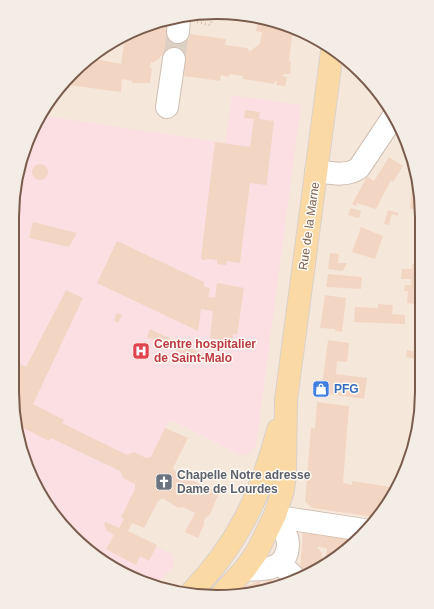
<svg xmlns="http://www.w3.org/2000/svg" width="434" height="609" font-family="Helvetica,sans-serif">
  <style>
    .residential { fill: #f5e8da }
    .medical { fill: #fbdfe3 }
    .building { fill: #f3d5c3 }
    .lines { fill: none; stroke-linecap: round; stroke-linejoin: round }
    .minor-tunnel { stroke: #dcd0c4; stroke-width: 22; stroke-dasharray: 22 11; stroke-linecap: butt }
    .minor-casing { stroke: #d1beb0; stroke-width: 24 }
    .major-casing { stroke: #dad1cd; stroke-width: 24 }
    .path { stroke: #d9b8a5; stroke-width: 2.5; stroke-dasharray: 1 3; stroke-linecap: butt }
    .minor { stroke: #fff; stroke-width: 22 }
    .major { stroke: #fbd9a5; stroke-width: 22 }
    .labels { text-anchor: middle; stroke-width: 3; stroke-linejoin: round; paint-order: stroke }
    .street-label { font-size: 12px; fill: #7a5c4d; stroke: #fffaf3 }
    .health-label { font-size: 12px; font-weight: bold; fill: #be3a42; stroke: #fffaf3; text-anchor: start }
    .shop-label { font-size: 12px; font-weight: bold; fill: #366cbe; stroke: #fffaf3; text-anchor: start }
    .worship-label { font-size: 12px; font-weight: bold; fill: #5b616d; stroke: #fffaf3; text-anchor: start }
    .rim { fill: none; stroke: #7a5c4d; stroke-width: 2 }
  </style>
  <rect width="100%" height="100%" fill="#fdf6ec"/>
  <path class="residential" d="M231 12 308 33 371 82 406 138 420 190 422 405 401 482 352 546 296 581 244 595H190L127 576 82 546 46 506 19 445 16 177 40 114 82 63 151 23Z"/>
  <path class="medical" d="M232 95 301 105 256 446 248 454 242 456 171 420 165 428 188 438 173 467 176 472 194 478V481L219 493 210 514 204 520V524L198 538 185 532 194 513 183 507 178 508 163 498 158 501 144 528 132 523 128 531 171 554 175 564 156 585 127 576 82 546 46 506 19 445 12 392 16 177 39 115 225 143Z"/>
  <path class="building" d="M258 20 300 31 299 36H292L289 61H291L290 74H284L283 76 287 77 285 86 276 85 277 81H275L274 84 243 79V76L229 74V77L221 75 220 81 184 76 185 71 177 69 166 56H160V58L153 63 151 62 150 67 152 68 150 83H132V81L122 79 121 92 68 85 69 79 82 63 90 58 121 64 125 38 149 24 169 26 182 39 189 40 190 34 226 39 225 45 247 48 250 51 260 44 262 32 256 31Z
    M245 110 260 112 259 119 274 121 267 182V185L250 183 240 263 227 261 226 265 217 264V260L206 259V260H202L201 257 215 142 250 147 254 119 244 118Z
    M389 157 403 166 393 182 391 180 376 209 357 203 356 206 352 204 367 177 374 181Z
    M32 172a8 8 0 1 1 16 0a8 8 0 1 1-16 0Z
    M413 171H415L420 190V210L410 209Z
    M351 208 361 211 359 218 348 215Z
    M388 210 398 213V216L392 214 389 225 384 224Z
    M33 222 77 233 69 247 29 238Z
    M361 227 383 236 375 259 352 252Z
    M117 241 204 282V287L210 288 208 297 215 298 217 283 244 288 237 335 233 334 232 342 210 338 213 311 201 309 198 331 97 283Z
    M330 253 339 254 338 263H347L343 271 328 269Z
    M412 264 421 265V305L407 303 408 291H404L405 285H411V279H401L402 269H412Z
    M328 274 362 277 361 289 326 287Z
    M66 290 83 298 33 404 64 420 62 423 127 455 134 452 146 458 151 457 165 428 188 438 173 468 176 472 194 478 193 481 219 493 210 514 204 520V524L198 538 185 532 195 513 183 507 178 508 163 498 158 501 144 528 132 523 128 531 157 545 149 561 140 556 136 565 106 549 114 535 106 530 104 523 106 522 119 528 124 519 121 517 135 489V484L123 478 120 471 51 438 49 441 21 427 18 434 12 392 13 360 26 367Z
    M325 295 346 298 342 332 335 331V329L320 328Z
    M378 304 393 305 392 314 405 315V324L354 322 355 307 378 308Z
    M117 313 122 315 118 323 114 320Z
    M150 329 203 354 201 362 147 337Z
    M328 340 349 343 347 362 337 361 336 374 367 378 364 399 321 393Z
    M407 350 421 353V360L406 357Z
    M317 402 349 406 343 483 352 485V481L397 488 374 517 312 508 305 501 311 428H315Z
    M303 531 357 539 352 546 330 560V558L326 557 327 548 317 547 322 553 321 566H315V569L305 575 300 570Z
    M271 579 278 586 244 595H236L243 587 259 581 261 584Z"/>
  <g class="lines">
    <path class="minor-tunnel" d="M174 59 178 32"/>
    <defs>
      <path id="minor" d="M178 32 179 19
        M167 107 174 59
        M316 171C330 173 347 177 359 168L393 117
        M275 515 285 518 364 530
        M280 563 297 580
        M245 569C264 571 288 569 288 544 288 534 280 524 275 515"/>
      <path id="major" d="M189 595C238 544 260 497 278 430
        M221 595 245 569 257 552 275 515 283 490 285 473 286 400 332 52"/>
    </defs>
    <use href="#minor" class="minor-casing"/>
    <use href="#major" class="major-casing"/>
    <path class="path" d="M197 22 210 25 216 14"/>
    <use href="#minor" class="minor"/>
    <use href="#major" class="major"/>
  </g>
  <defs>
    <symbol id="hospital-square" viewBox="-11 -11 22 22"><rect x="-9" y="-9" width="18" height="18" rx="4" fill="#e0444e" stroke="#fffaf3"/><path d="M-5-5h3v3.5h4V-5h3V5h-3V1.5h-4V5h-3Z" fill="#fff"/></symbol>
    <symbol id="shop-square" viewBox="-11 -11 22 22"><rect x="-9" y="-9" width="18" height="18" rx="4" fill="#3f7fe0" stroke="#fffaf3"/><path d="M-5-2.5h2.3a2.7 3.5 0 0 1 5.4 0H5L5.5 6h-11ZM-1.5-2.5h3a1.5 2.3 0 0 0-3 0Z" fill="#fff"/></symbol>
    <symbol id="church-square" viewBox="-11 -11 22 22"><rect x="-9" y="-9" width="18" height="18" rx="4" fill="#6b7280" stroke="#fffaf3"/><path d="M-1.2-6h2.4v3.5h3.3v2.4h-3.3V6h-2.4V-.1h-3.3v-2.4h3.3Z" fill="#fff"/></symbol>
  </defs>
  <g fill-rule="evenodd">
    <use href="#hospital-square" x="131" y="341" width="20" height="20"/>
    <use href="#shop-square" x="311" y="379" width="20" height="20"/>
    <use href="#church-square" x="154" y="472" width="20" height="20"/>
  </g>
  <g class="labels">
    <g class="street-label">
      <text transform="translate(309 226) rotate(-82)" y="4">Rue de la Marne</text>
    </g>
    <g class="health-label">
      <text x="154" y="348">Centre hospitalier<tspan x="154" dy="14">de Saint-Malo</tspan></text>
    </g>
    <g class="shop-label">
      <text x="334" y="393">PFG</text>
    </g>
    <g class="worship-label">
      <text x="177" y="479">Chapelle Notre adresse<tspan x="177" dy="14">Dame de Lourdes</tspan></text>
    </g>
  </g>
  <path d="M0 0H434V609H0ZM217 19H217A198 198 0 0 1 415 217V392A198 198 0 0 1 217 590H217A198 198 0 0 1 19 392V217A198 198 0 0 1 217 19Z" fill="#f4ede6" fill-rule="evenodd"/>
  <path class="rim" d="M217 19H217A198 198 0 0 1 415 217V392A198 198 0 0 1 217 590H217A198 198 0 0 1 19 392V217A198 198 0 0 1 217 19Z"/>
</svg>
